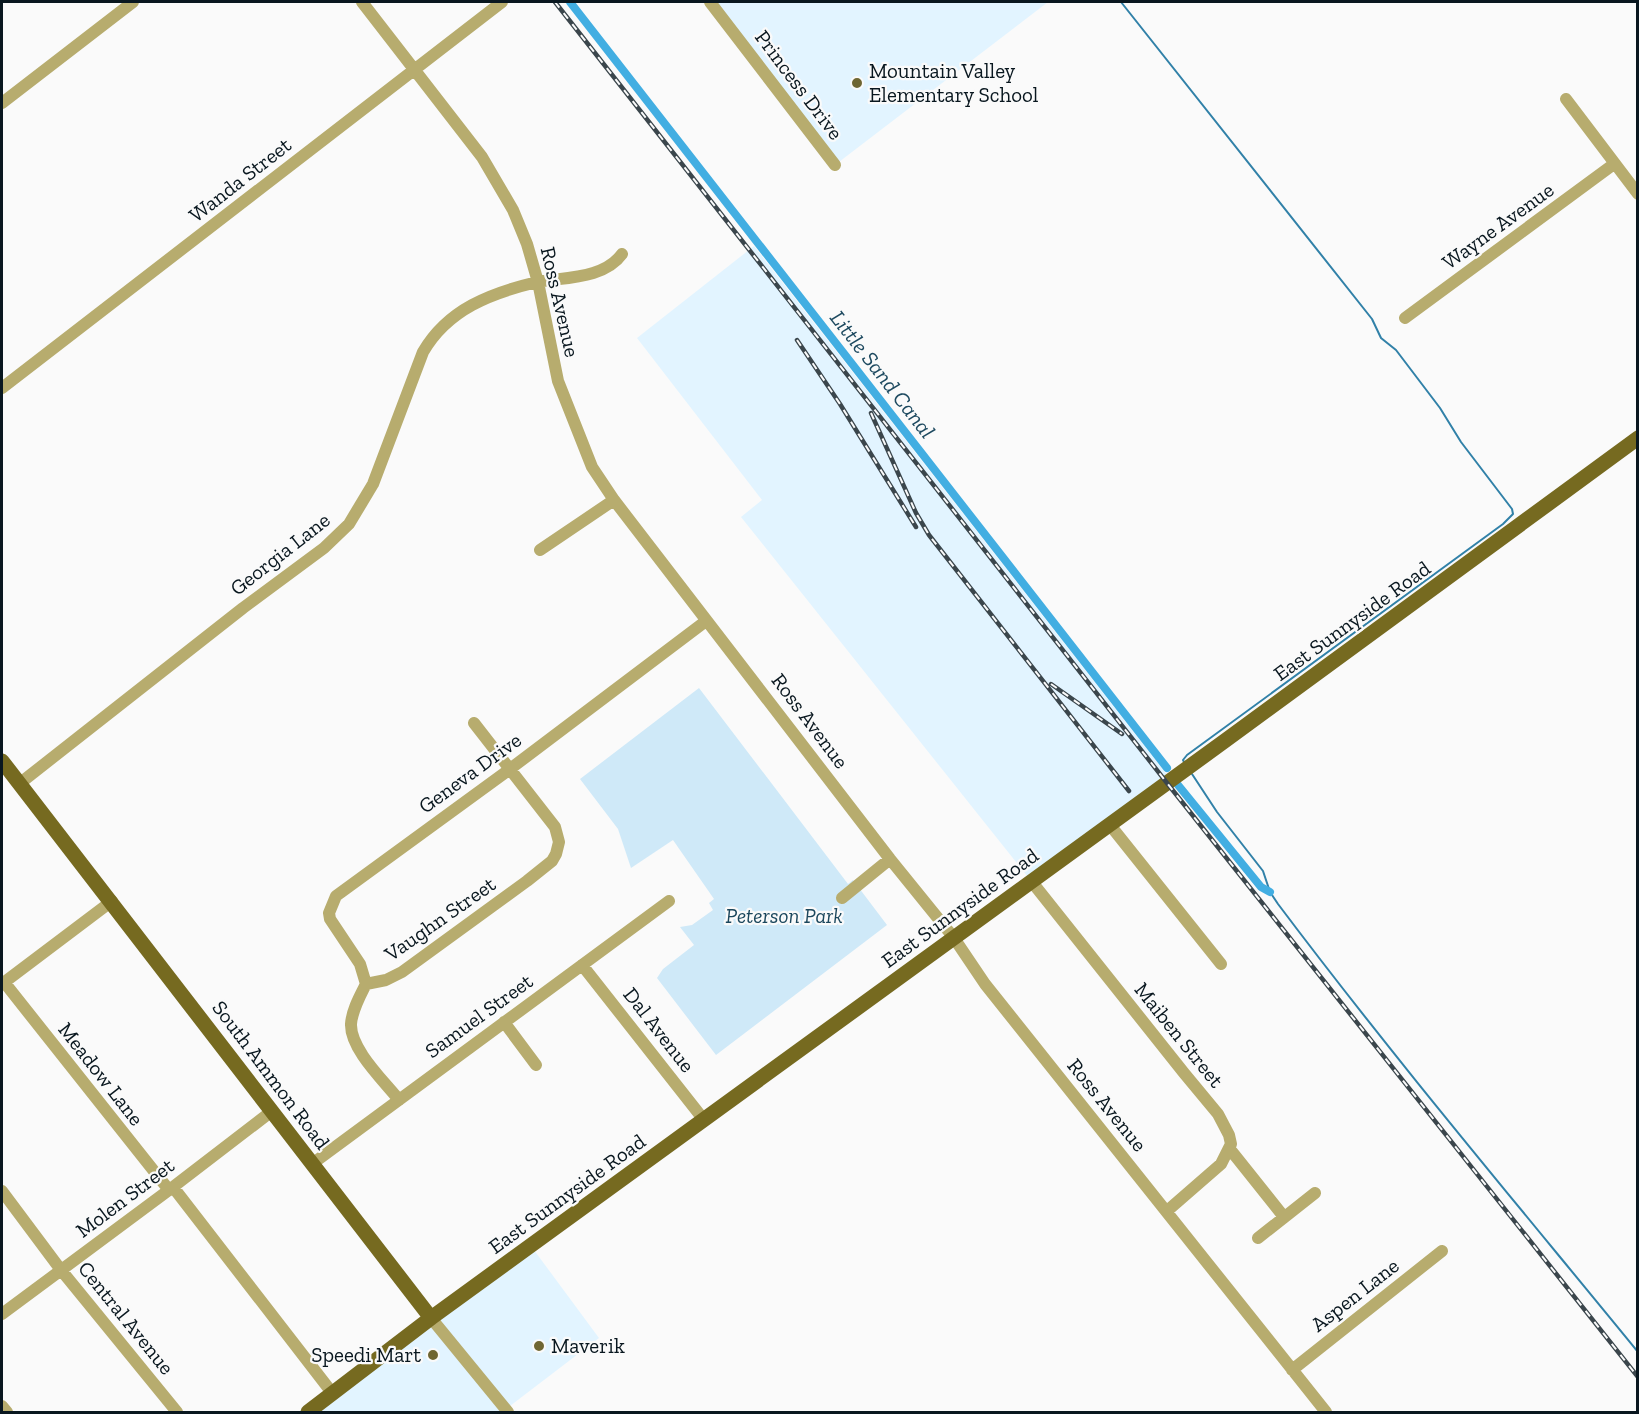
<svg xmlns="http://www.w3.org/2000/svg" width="1639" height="1414" font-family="'Zilla Slab',serif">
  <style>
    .built { fill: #e2f4ff }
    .green { fill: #cfe9f8 }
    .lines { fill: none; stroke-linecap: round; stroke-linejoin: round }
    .stream { stroke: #3181a8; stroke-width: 2 }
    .canal { stroke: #42aee2; stroke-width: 8 }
    .minor { stroke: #b7ac6e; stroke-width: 12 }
    .major { stroke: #766a20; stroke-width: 15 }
    .rail-casing { stroke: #3b464c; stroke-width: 4.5 }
    .rail { stroke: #fafafa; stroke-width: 2; stroke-dasharray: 7; stroke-linecap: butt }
    .poi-dot { fill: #6f6632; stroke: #fafafa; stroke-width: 2 }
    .labels { text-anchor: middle; stroke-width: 4.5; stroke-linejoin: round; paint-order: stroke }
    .poi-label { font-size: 21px; fill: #09171f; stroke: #fafafa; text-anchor: start }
    .street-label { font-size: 21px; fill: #09171f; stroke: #fafafa }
    .park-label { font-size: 21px; font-style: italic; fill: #1b475d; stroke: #fafafa }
    .water-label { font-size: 22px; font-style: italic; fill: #1e4a60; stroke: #fafafa }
  </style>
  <rect width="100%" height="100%" fill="#fafafa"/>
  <path class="built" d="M710 2H1048L835 165Z
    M754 246 1171 780 1032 882 741 517 762 500 637 338Z
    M531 1246 599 1338 506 1409 508 1412H308Z"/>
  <path class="green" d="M699 688 848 884 853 880 887 925 716 1055 657 978 663 969 694 945 680 927 692 925 713 910 709 903 714 899 673 840 631 868 618 829 580 779Z"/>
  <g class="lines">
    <path class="stream" d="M1121 2 1372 319 1381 338 1396 350 1440 408 1461 442 1512 509 1513 514 1503 524 1187 755 1183 760 1184 762
      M1192 774 1217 812 1263 871 1270 892 1278 904C1393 1057 1517 1204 1638 1352"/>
    <path class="canal" d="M570 2 1167 768
      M1178 785 1261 887 1270 892"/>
    <path class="minor" d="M362 2 482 157 513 210 527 244 538 282 558 381 592 467 614 500 890 859 954 938 985 984 1326 1412
      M710 2 835 165
      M1566 99 1638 194
      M2 103 133 2
      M1405 318 1614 164
      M2 388 502 2
      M540 550 614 500
      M19 784 243 608 324 548 349 524 373 484 423 352C448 309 491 293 537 282 565 277 604 279 622 254
      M1110 825 1221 964
      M1032 882 1184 1073 1218 1114 1229 1135 1231 1144 1221 1164 1167 1211
      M842 898 890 859
      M582 965 704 1120
      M4 982 169 1190
      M2 984 112 901
      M366 984 360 964 330 919 329 913 336 896 510 769 706 621
      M504 1022 536 1065
      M399 1100C384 1081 350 1049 351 1024 352 1010 360 996 366 984L386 980 402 972 527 881 552 861 556 854 559 842 555 827 474 723
      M1229 1148 1284 1217
      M312 1164 669 901
      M173 1187 333 1394
      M2 1191 61 1270 177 1412
      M1258 1238 1315 1193
      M2 1314 173 1187 272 1111
      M431 1318 508 1412
      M1292 1370 1442 1251
      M2 1406 7 1412"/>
    <path class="major" d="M2 761 431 1318
      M308 1412 431 1318 1226 740 1638 438"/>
    <defs>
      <path id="rail" d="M555 2 1167 783 1638 1377
        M797 340 840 404 916 527
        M871 413 916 513 929 535 1129 791
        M1051 684 1122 734"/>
    </defs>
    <use href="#rail" class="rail-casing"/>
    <use href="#rail" class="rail"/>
  </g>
  <g class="poi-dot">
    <circle cx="857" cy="83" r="6"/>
    <circle cx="539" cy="1346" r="6"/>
    <circle cx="433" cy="1355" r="6"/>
  </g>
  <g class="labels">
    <g class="poi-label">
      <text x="869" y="78">Mountain Valley<tspan x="869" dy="24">Elementary School</tspan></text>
      <text x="551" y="1353">Maverik</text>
      <text x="421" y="1362" text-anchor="end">Speedi Mart</text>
    </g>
    <g class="street-label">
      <text transform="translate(799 85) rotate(53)" y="7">Princess Drive</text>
      <text transform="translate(240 180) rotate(-38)" y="7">Wanda Street</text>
      <text transform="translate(1498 226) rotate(-36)" y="7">Wayne Avenue</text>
      <text transform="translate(560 302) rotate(77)" y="7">Ross Avenue</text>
      <text transform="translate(280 554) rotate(-38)" y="7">Georgia Lane</text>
      <text transform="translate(1352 621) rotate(-36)" y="7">East Sunnyside Road</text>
      <text transform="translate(810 721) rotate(53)" y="7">Ross Avenue</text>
      <text transform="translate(470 773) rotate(-36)" y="7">Geneva Drive</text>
      <text transform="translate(960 908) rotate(-36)" y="7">East Sunnyside Road</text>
      <text transform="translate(440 919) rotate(-35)" y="7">Vaughn Street</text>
      <text transform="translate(479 1016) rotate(-36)" y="7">Samuel Street</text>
      <text transform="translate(659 1030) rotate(52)" y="7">Dal Avenue</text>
      <text transform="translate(1179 1035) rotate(51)" y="7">Maiben Street</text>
      <text transform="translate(101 1074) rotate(52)" y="7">Meadow Lane</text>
      <text transform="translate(271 1075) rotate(53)" y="7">South Ammon Road</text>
      <text transform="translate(1107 1105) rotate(51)" y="7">Ross Avenue</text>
      <text transform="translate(567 1194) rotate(-36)" y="7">East Sunnyside Road</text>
      <text transform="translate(125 1198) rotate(-37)" y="7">Molen Street</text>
      <text transform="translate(1355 1295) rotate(-38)" y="7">Aspen Lane</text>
      <text transform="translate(126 1318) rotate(51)" y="7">Central Avenue</text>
    </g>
    <g class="park-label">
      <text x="784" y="923">Peterson Park</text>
    </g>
    <g class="water-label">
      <text transform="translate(883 374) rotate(52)" y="8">Little Sand Canal</text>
    </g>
  </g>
  <rect width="1639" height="1414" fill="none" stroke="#09171f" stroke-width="6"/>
</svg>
